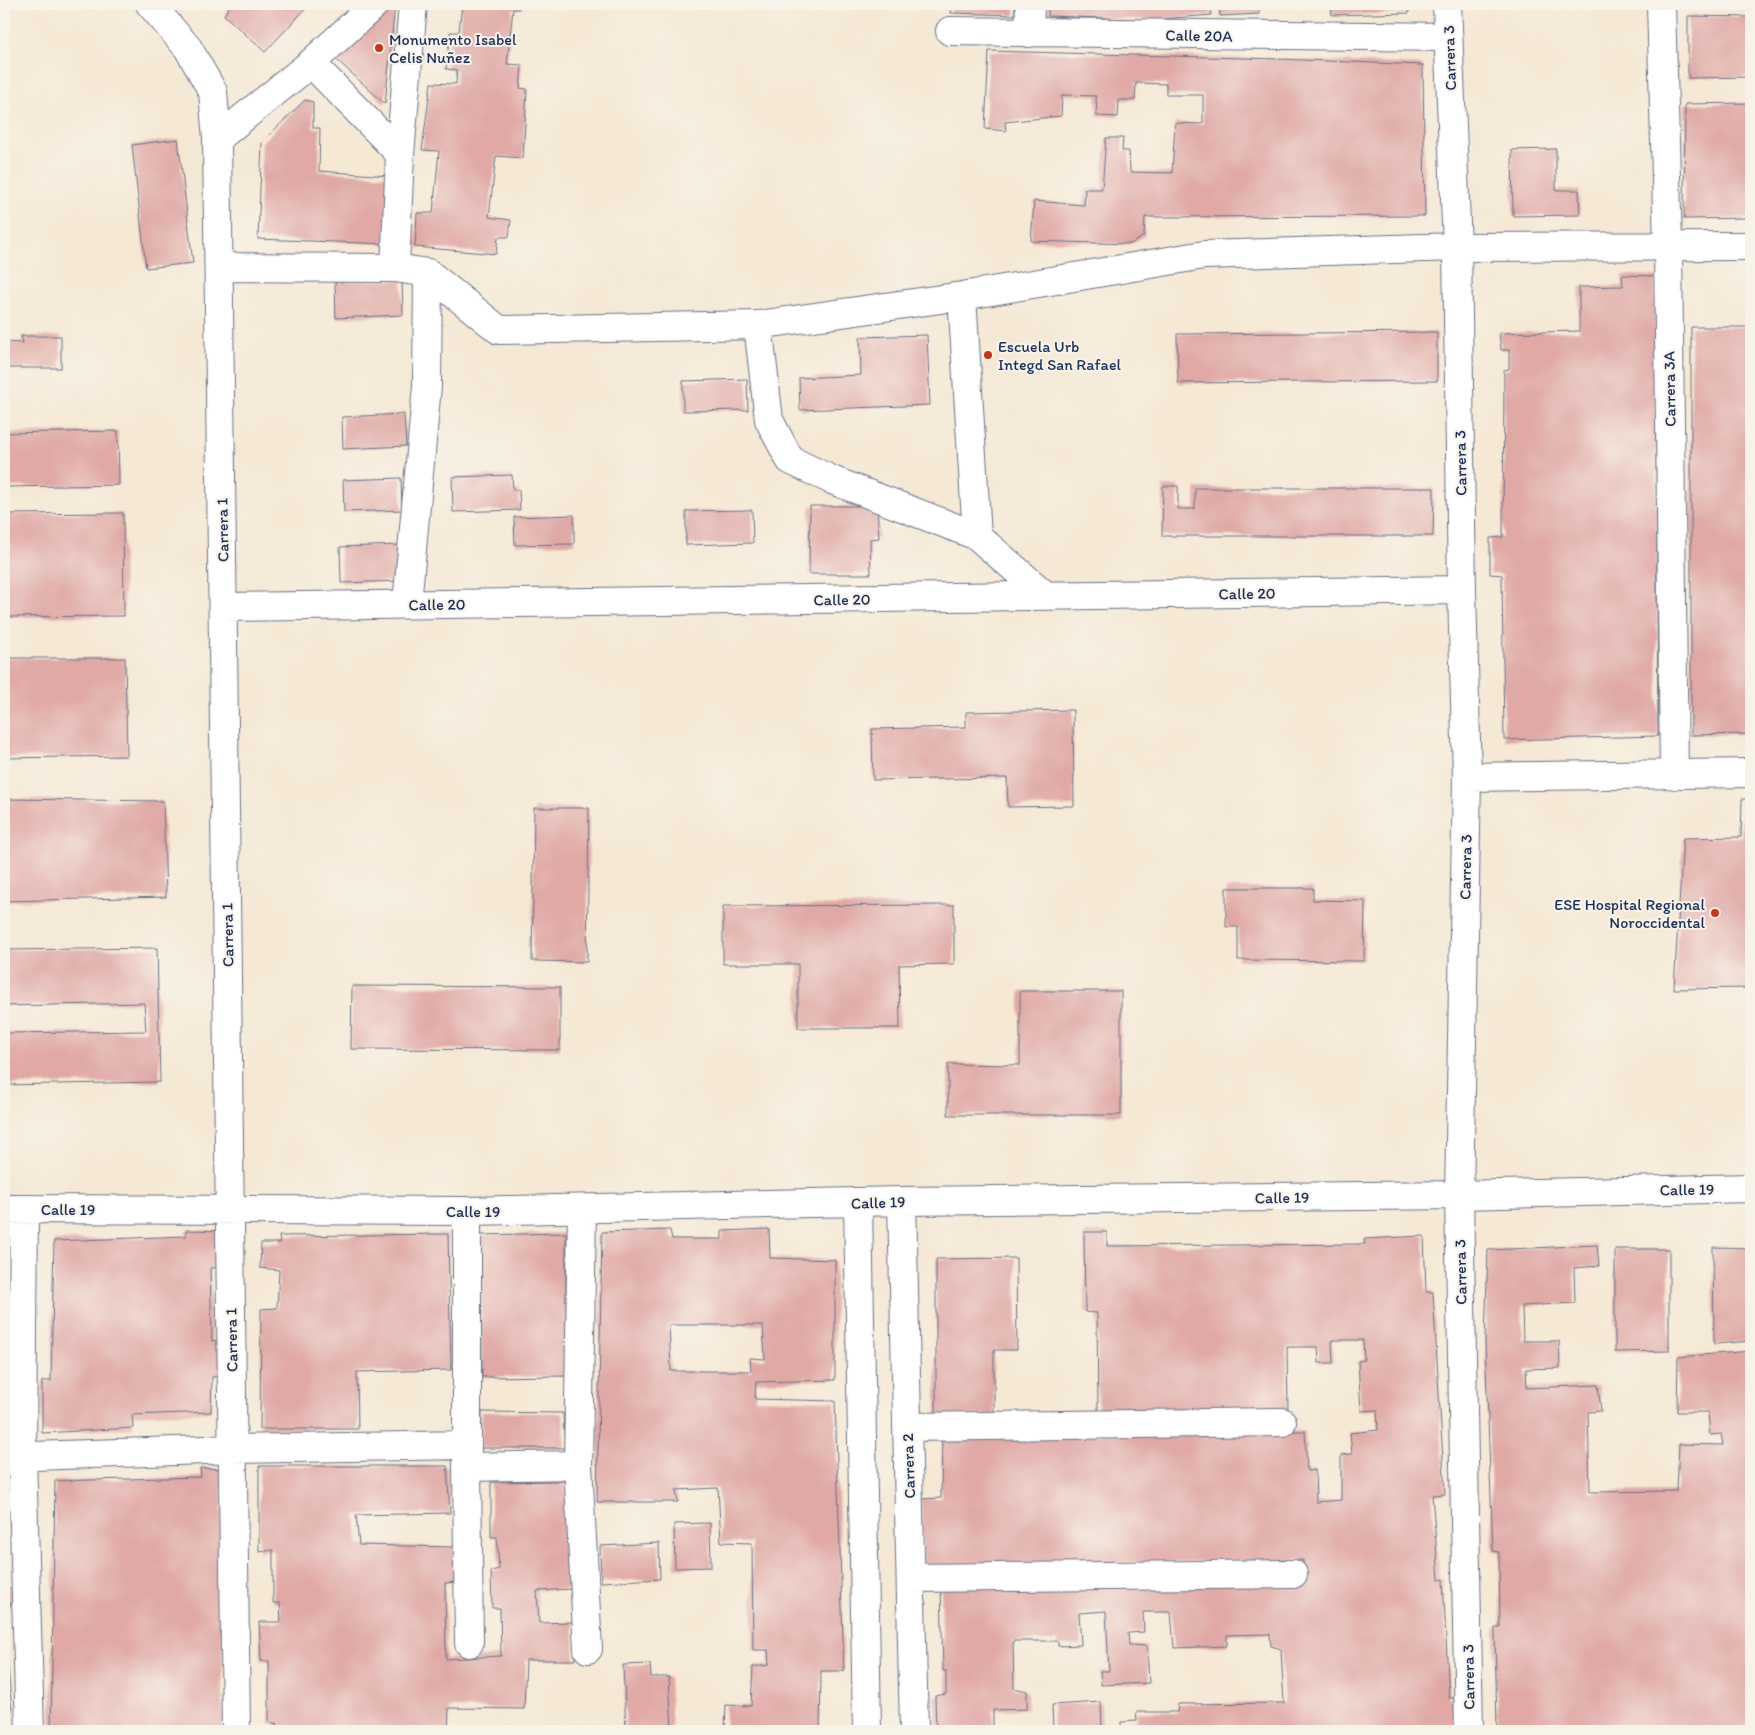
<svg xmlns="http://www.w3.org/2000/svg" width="1755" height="1735" font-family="Itim,sans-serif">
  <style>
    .building { fill: #e0a9a6; fill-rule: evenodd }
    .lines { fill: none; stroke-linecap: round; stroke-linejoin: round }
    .minor-casing { stroke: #677087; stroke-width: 30 }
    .minor { stroke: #fff; stroke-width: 28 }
    .poi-dot { fill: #c8321e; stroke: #f7f3e8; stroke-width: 2 }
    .labels { text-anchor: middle; stroke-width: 4; stroke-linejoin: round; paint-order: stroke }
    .street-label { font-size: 16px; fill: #1b2f5e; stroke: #f7f3e8 }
    .poi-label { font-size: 16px; fill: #1b2f5e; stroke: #f7f3e8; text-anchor: start }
  </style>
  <rect width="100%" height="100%" fill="#f7f3e8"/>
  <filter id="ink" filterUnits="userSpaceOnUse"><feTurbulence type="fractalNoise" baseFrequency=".02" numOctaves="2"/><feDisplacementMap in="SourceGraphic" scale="10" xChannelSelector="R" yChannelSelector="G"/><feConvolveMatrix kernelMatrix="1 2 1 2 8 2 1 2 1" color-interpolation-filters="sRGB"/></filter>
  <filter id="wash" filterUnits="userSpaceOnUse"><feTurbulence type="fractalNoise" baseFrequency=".0096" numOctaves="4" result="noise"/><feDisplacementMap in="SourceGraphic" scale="20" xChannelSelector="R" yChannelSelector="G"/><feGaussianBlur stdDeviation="1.12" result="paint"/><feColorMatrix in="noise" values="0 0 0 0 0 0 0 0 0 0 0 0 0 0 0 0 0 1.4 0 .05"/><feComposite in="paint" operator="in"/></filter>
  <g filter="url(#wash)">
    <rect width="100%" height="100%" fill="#f5e8d4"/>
    <g id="blocks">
      <path class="building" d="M227 4H310L265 52 224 15 230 6Z
        M391 4H395L385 104 336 59Z
        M462 4H520L519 9H513L507 64 522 65 520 88 527 89 523 158 496 156 489 217 511 220 509 237H498L496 254 415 247 417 213H433L439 151 422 150 431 83 456 84 457 70 446 69 450 32H459Z
        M952 4H1015V15L951 13Z
        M1048 4H1211V15L1151 20 1048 16Z
        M1220 4H1259V14L1220 16Z
        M1331 4H1420V7H1409V13L1332 15Z
        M1688 16 1751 17V77L1688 78Z
        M989 51 1279 59 1423 65 1425 216 1145 217 1144 236 1131 244 1031 241 1034 201 1084 205 1085 189H1102L1106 138H1123L1122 151H1129L1130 172 1172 173 1175 123 1203 124V95H1166V84L1136 83 1135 100H1119L1118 117 1097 116 1096 96 1062 95 1061 116 1005 122 1006 131 985 129Z
        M305 100 313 102V128H320L319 171 388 176 387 244 258 239 262 142Z
        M1751 103V218L1684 219 1685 104Z
        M178 139 193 263 146 268 132 145Z
        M1556 149V190H1579L1580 215 1513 216 1512 150Z
        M1622 275 1655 276 1658 736 1504 740 1502 575 1490 574V538L1503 537 1504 370 1509 369V350H1501L1499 333 1579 331V287L1623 286Z
        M402 280 403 315 336 318 335 282Z
        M1691 327H1751V734L1691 735Z
        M1437 332V381L1178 383 1177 334Z
        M927 335 930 405 800 410 799 378 861 375 860 337Z
        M21 336H61V368H4V342L23 343Z
        M747 379 748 410 683 411V381Z
        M404 414 406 446 343 449 342 417Z
        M118 431 119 485 4 487V433Z
        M512 475 513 490H519L520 510 453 512 452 477Z
        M401 478 402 510 344 512 343 480Z
        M1163 486H1178V509H1195V488H1434L1433 536H1162Z
        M810 506H877L879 538 870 539 871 574H809Z
        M752 510 753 543 686 545V511Z
        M123 513 124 616 4 617V514Z
        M574 515V544L515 545 514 517Z
        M402 545 403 581 341 583 340 547Z
        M4 658H125L127 756 4 758Z
        M1073 710 1074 806 1008 807 1007 778 873 780 872 729 966 727V712Z
        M4 799 163 801 166 897 4 901Z
        M1742 799H1751V988L1674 989 1683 838 1741 837Z
        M534 808H589L587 962 532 961Z
        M1226 888H1313V900L1365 901 1364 961 1238 960V927H1226Z
        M954 905V964L899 965 900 1028H798V964H723V906Z
        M157 948 160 1082 4 1085V1033L146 1031 144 1003 4 1006V950Z
        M352 986 560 987V1050L351 1049Z
        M1020 991H1121V1115H948V1064L1020 1065Z
        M769 1229 770 1258 835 1260V1380L756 1382 755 1399 835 1401 844 1671H821L820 1731H725L726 1705 751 1706 753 1667 769 1665 768 1650H753L752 1543 721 1542 718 1488 676 1490 678 1502H597L602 1232 670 1230 672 1239H722V1231ZM669 1325H763L765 1359 750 1358 751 1371H671Z
        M186 1230 229 1231 230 1267 210 1268 212 1341 220 1340 223 1375 212 1377 211 1412 132 1415 133 1428 42 1433V1381H51L54 1241 186 1236Z
        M1084 1232H1107V1246L1365 1244 1364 1239 1424 1236 1426 1292H1433L1445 1494 1432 1495 1439 1579H1443L1449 1698H1454L1455 1731H1121V1722L1137 1721 1136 1712H1177L1178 1704 1284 1703 1281 1649 1271 1646 1270 1634 1227 1635V1646L1174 1648 1171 1612H1143L1144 1632 1128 1633 1129 1645 1147 1646 1149 1683 1101 1685 1100 1671H1109L1106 1611 1079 1613 1081 1645 1058 1646V1641H1013L1014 1688 1027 1691V1709L993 1710V1731H936L935 1696 946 1694V1671H943L941 1587 1304 1580 1303 1560 923 1565 921 1499 941 1498 942 1437 1305 1431 1307 1471 1315 1470 1316 1502 1341 1500V1455L1352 1454 1350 1433 1378 1430 1377 1410 1361 1411 1358 1361 1364 1360 1363 1340H1332L1333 1363H1319L1318 1347H1287L1288 1412 1098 1415 1097 1313 1085 1312Z
        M566 1233V1376L482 1377 481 1235Z
        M448 1234 451 1370 357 1372 358 1429H260L261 1309 277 1308 279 1270 260 1268 261 1243H280L279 1236Z
        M1597 1245 1599 1266 1574 1268 1575 1303 1522 1306 1523 1341H1559L1560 1368 1526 1369 1527 1388 1598 1385 1601 1411 1588 1412 1590 1492 1677 1491 1679 1444 1723 1445 1721 1434 1710 1435 1708 1412H1677L1678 1357 1751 1351V1731H1497L1495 1628H1500L1499 1552 1493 1551 1485 1341 1488 1250Z
        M1713 1247 1751 1248V1341L1714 1344Z
        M1615 1249H1669V1351L1615 1352Z
        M1016 1258 1017 1350H994V1415L936 1416V1259Z
        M482 1412 563 1413 565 1448H481Z
        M259 1466H447L450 1513 356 1515 359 1545 454 1547 456 1582 445 1583 446 1659 501 1656 500 1608H492L491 1571 499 1569 497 1537H491V1482L566 1481 571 1589 537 1591 539 1623 573 1622 575 1660H526L524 1709 449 1708 448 1731H277L276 1723H269V1661H261L259 1622H281L280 1603H273V1550L259 1552Z
        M200 1468 222 1469 223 1731H51L55 1481 201 1477Z
        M710 1523 711 1567 675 1568 674 1524Z
        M659 1543 660 1579 601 1582 600 1546Z
        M4 1584 16 1593 4 1617Z
        M4 1634H5L12 1711 4 1723Z
        M650 1664 651 1677H669L672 1731H626L623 1665Z
        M1101 1702 1102 1731H1053L1052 1705Z"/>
    </g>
  </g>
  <g filter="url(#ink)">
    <use href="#blocks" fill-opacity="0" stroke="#677087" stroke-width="1"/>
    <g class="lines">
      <defs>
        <path id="minor" d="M150 4 188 48 213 92 217 139 236 1731
          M1447 4 1457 247 1462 590 1467 777 1459 1195 1469 1731
          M1661 4 1668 246 1674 775
          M950 31 1448 37
          M1029 33 1030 4
          M311 63 400 154
          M217 139 311 63 375 4
          M219 267 395 268 428 273 499 330 758 325 962 296 1204 255 1457 247 1751 246
          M395 268 400 154 413 4
          M962 296 977 536 1045 595
          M758 325 769 420 790 460 832 480 977 536
          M407 604 427 386 428 273
          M223 607 1462 590
          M1467 777 1751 773
          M902 1201 914 1731
          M858 1203 867 1731
          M4 1209 467 1211 902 1201 1459 1195 1751 1188
          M24 1209 22 1457 30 1731
          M582 1209 578 1465 588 1649
          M467 1211V1467L469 1643
          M907 1427 1282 1422
          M5 1457 233 1449 467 1445
          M467 1467 578 1465
          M912 1578 1293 1574"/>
      </defs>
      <use href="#minor" class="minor-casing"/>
      <use href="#minor" class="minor"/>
    </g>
  </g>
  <g class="poi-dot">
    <circle cx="379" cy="48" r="5"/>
    <circle cx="988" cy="355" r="5"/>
    <circle cx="1715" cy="913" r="5"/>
  </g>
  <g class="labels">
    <g class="street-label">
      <text transform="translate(1199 35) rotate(1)" y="6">Calle 20A</text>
      <text transform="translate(1449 58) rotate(-92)" y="6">Carrera 3</text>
      <text transform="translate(1669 389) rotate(-91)" y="6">Carrera 3A</text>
      <text transform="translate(1460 463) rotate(-91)" y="6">Carrera 3</text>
      <text transform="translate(222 530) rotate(-91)" y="6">Carrera 1</text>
      <text transform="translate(1247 593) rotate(-1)" y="6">Calle 20</text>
      <text transform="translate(842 599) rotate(-1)" y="6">Calle 20</text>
      <text transform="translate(437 604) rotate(-1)" y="6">Calle 20</text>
      <text transform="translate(1465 867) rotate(-89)" y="6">Carrera 3</text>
      <text transform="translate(227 935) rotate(-91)" y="6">Carrera 1</text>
      <text transform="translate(1687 1189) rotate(-1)" y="6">Calle 19</text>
      <text transform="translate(1282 1197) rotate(-1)" y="6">Calle 19</text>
      <text transform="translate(878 1202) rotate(-2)" y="6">Calle 19</text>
      <text x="68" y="1215">Calle 19</text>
      <text x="473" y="1217">Calle 19</text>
      <text transform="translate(1460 1272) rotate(-91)" y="6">Carrera 3</text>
      <text transform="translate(231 1340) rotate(-91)" y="6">Carrera 1</text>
      <text transform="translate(908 1466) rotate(-92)" y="6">Carrera 2</text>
      <text transform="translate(1468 1677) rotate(-91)" y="6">Carrera 3</text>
    </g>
    <g class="poi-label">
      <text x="389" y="45">Monumento Isabel<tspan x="389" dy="18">Celis Nuñez</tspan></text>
      <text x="998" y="352">Escuela Urb<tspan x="998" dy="18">Integd San Rafael</tspan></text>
      <text x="1705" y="910" text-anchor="end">ESE Hospital Regional<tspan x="1705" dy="18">Noroccidental</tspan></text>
    </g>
  </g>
  <rect width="1755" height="1735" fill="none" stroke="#f7f3e8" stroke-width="20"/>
</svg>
